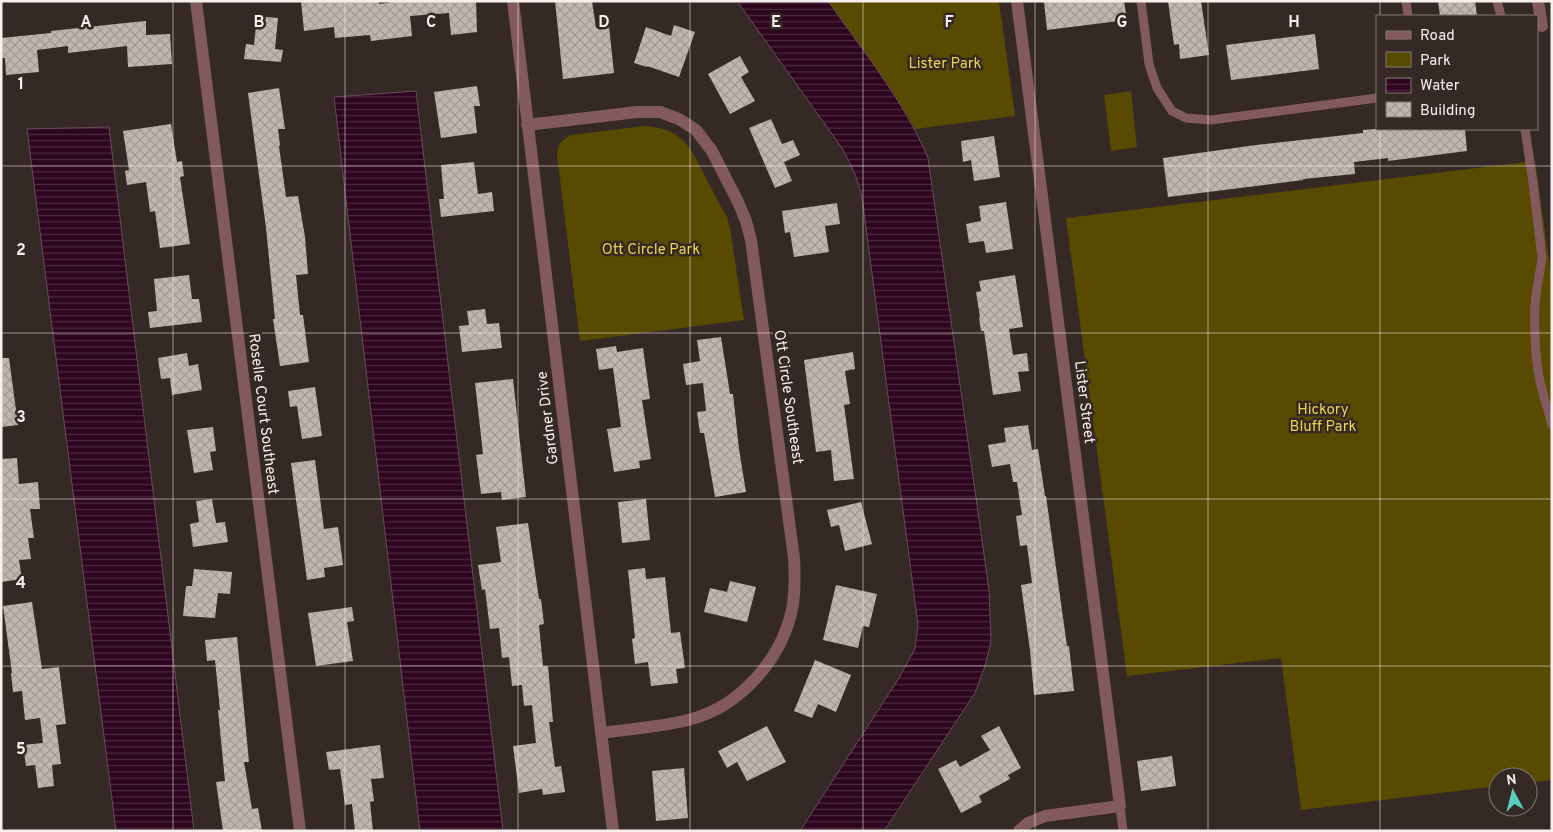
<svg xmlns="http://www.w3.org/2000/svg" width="1553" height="832" font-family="Overpass,sans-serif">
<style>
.park{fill:#584a00}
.water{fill:url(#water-rules);stroke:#6a4b5c}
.building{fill:url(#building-cross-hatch)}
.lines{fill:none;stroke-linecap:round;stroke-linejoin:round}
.service{stroke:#82595d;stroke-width:9}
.minor{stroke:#82595d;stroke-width:12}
.grid{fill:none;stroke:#f7efec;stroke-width:1;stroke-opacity:0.55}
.labels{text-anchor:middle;stroke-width:5;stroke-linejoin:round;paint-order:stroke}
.park-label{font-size:15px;fill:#edd24b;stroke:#352925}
.street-label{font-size:15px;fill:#f7efec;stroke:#352925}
.grid-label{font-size:16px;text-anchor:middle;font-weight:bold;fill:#f7efec;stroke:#352925;stroke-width:5;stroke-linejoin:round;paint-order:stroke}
</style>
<defs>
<pattern id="water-rules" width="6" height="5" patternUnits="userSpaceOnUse" patternTransform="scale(1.25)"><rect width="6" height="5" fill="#2d051f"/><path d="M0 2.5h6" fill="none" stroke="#4c2a40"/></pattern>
<pattern id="building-cross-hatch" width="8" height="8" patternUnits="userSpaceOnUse" patternTransform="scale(1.25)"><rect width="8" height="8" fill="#c0b6ac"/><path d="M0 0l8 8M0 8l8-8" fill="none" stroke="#a29a93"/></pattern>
</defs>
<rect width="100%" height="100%" fill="#352925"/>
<path class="park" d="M828,1h171l16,115 -100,13 -8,-14z
M1131,91l6,56 -26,4 -7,-56z
M644,126c37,2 46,19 61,50 7,13 14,27 22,41l3,11 14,92 -164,21 -23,-186c1,-11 5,-16 14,-20z
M1535,161l17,120v499l-24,3v-6h-30v9l-197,24 -20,-152 -154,18 -61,-458z"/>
<path class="water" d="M737,1h91c35,50 76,100 100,157l61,432 2,51 -6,25 -10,27 -91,138h-84l99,-153 16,-29 3,-24 -56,-428c-4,-18 -11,-33 -20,-49z
M416,91l87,740h-83l-86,-734z
M109,127l85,704h-78l-89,-702z"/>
<path class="building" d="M301,1h78v3l20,-3h77l1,31 -26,3 -2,-22 -39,3 2,20 -41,5 -1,-6 -35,3 -1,-11 -30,4z
M555,1h37l4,27 13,-2 5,47 -51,6z
M1050,1h74l3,19 -80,10 -3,-28z
M1168,1h33l8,54 -29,4 -1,-15 -5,1z
M1438,1h37l2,15h-37z
M257,16l21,2 -3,31 8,1 -2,12 -37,-3 2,-15 8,1z
M146,21v14l24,-1 2,30 -44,3 -1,-21 -59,7v-7l-31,4 2,22 -33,3 -1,-17h-4v-20l50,-5v-2l74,-8z
M674,25l21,7 -16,45 -32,-11v1l-13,-4 12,-36 25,9z
M1315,34l4,35 -88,11 -5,-35z
M740,56l9,16 -8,5 14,24 -25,13 -22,-40z
M477,86l3,20h-6l3,27 -36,5 -7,-46z
M279,88l6,41h-7l2,16 -1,1 7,51 12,-1 7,41 3,37 -12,1 4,40h3l6,47 -29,4 -7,-47h2l-9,-91 -18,-135z
M771,119l11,25 11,-4 7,15 -16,7 8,19 -17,7 -26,-60z
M171,124l6,38 5,-1 2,15 -4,1 10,67 -30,4 -5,-37 -5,1 -4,-30 -19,3 -2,-14 4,-1 -6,-39z
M1375,129h90l2,22 -79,10v-3l-34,4 1,12 -52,5v1l-135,17 -5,-39 93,-13 107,-12v-3z
M994,136l6,41 -26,4 -3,-21 -8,2 -2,-21z
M474,162l4,32 14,-2 2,19 -53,6 -2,-18h5l-3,-34z
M1006,202l7,47 -27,4 -2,-12 -15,2 -3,-19 15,-3 -2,-15z
M837,203l3,21 -15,2 4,26 -35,5 -4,-25 -5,1 -3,-22z
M189,275l3,24h7l3,23 -52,6 -2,-16 9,-1 -3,-32z
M1015,275l8,52 -14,2 4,26 14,-2 2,18 -11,1 3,19 -28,4 -9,-64h-3l-2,-13 1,-1 -4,-25 5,-1 -2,-10z
M485,309l2,15 12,-1 3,25 -40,4 -3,-26 10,-1 -2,-14z
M721,337l9,57h3l6,55 7,43 -31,5 -11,-64h-4l-3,-21 9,-1 -3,-28 -17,2 -3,-21 17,-3 -3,-21z
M616,346l1,6 26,-4 7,51 -8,1 9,59 -12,2 1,7 -26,4 -7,-43 14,-2 -8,-59 -14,2 -3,-21z
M853,352l2,17 -10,2 5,33 -6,1 10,74 -20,2 -3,-31 -15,2 -12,-92z
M187,353l2,13 9,-2 4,26 -30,5 -2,-17 -9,1 -3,-21z
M1,358h8l9,67 -17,2z
M513,379l13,118 -24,3 -1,-8 -20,2 -5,-39 7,-1 -8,-71z
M315,387l7,49 -20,3 -5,-33 -7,1 -2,-16z
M1028,425l4,25 6,-1 7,47h1l21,150h2l5,45 -40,4 -4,-45 -9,-65 11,-2 -5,-38 -7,1 -4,-30 6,-1 -5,-33h-4l-3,-18 -18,3 -4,-22 18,-3 -2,-14z
M213,427l3,24 -6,1 3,18 -19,3 -7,-43z
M17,458l2,26 19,-2 2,27h-10l4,29h-6l3,21 -12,1 3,19 -21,3v-123z
M315,460l9,69 14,-2 5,38 -19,3 1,9 -18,3 -16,-117z
M212,499l4,24 9,-1 3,20 -35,5 -3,-23 9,-2 -3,-21z
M646,499l4,41 -28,3 -4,-41z
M861,502l11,42 -27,7 -6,-26 -8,2 -4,-17z
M528,523l11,76h2l3,25 -5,1 4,41h5l5,56h-4l6,45 6,-1 4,26 -22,3 -1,-6 -23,4 -6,-47 23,-3 -4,-38 -8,1 -2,-21 -10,1 -3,-29 -7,1 -3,-30 -9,1 -5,-40 -3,1 -4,-25 23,-3 -5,-35z
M645,568l1,11 19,-2 6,56 9,-1 5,36 -9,1 2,14 -27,3 -3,-24 -13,2 -3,-25 3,-1 -7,-68z
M194,569l38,3 -2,22 -12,-1 -3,25 -32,-2 3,-30h6z
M730,581l26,6 -9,35 -43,-10 6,-24 17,4z
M836,585l41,9 -8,33 -6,-1 -5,22 -35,-8z
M32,602l10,67 17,-2 7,57 -10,1 5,39 -9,1 2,21 -16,2 -3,-23 -9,1 -3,-21 20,-2 -3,-25 -15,2 -3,-29 -9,1 -2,-19h1l-9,-67z
M352,607l2,14 -7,1 6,39 -37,5 -8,-53z
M237,637l12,125h-5l8,47 6,-1 4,23h-39l-7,-49 9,-1 -7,-71h2l-5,-50 -8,1 -2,-21z
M815,660l36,15 -15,37 -18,-8 -6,14 -18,-7z
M767,726l19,36 -39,19 -10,-19 -10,6 -9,-17z
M999,726l22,42 -13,7 2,4 -31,17 3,6 -21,11 -23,-44 18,-9 4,7 30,-17 -9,-14z
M380,745l4,33 -13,1 3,22 -4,1 3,29h-18l-3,-27 -7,1 -5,-36 -11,1 -3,-18z
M1172,756l4,30 -35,5 -4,-30z
M684,768l4,50 -32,3 -4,-50z"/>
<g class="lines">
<path class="service" d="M1141,1l8,63 8,24 15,23 14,7 25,2 166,-22
M1406,1l2,15
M1497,1l4,15
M1525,129l8,54 9,75c-2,16 -6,31 -7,46 -1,24 0,49 4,73 3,16 9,32 13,48
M1120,806l3,25"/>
<path class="minor" d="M196,1l104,830
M513,1l100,830
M1017,1l103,805 -75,10 -17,7 -9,8
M1538,1l4,25
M527,125l110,-13h23l19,7 17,11 16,21 26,51 8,19 5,19 43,318c1,16 1,31 -1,46 -9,53 -52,103 -105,116 -28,7 -58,9 -87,13"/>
</g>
<path class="grid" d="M173,1v830M345,1v830M518,1v830M690,1v830M863,1v830M1035,1v830M1208,1v830M1380,1v15M1380,129v702M1,166h1551M1,333h1551M1,499h1551M1,666h1551"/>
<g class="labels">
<g class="park-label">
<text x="945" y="68">Lister Park</text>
<text x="651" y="254">Ott Circle Park</text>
<text x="1323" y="414">Hickory<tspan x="1323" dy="17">Bluff Park</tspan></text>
</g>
<g class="street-label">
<text transform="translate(789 397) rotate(82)" y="5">Ott Circle Southeast</text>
<text transform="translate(1085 402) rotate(83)" y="5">Lister Street</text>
<text transform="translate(264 414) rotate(83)" y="5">Roselle Court Southeast</text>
<text transform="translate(547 418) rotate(-97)" y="5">Gardner Drive</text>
</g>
</g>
<g class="grid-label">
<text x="86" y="27">A</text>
<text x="259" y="27">B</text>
<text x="431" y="27">C</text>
<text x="604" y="27">D</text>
<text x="776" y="27">E</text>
<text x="949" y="27">F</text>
<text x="1122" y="27">G</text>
<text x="1294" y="27">H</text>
<text x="21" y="89">1</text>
<text x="21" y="255">2</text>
<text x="21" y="422">3</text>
<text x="21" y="588">4</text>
<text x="21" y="754">5</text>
</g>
<rect width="1553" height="832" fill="none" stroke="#f7efec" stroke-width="5"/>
<rect x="1376" y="15" width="162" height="115" fill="#352925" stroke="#837875"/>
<rect x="1386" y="31" width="25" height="8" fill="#82595d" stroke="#837875"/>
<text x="1420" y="40" font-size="15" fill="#f7efec">Road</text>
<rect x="1386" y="52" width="25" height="15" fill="#584a00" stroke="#837875"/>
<text x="1420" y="65" font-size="15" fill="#f7efec">Park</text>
<rect x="1386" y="78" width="25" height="15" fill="url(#water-rules)" stroke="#837875"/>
<text x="1420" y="90" font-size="15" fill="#f7efec">Water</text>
<rect x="1386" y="102" width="25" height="15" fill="url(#building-cross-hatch)" stroke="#837875"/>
<text x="1420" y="115" font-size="15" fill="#f7efec">Building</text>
<g transform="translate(1513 792) rotate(353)"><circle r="24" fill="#352925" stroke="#837875"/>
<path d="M0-4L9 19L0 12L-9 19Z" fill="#5acebc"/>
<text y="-8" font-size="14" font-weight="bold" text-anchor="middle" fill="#f7efec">N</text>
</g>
</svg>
